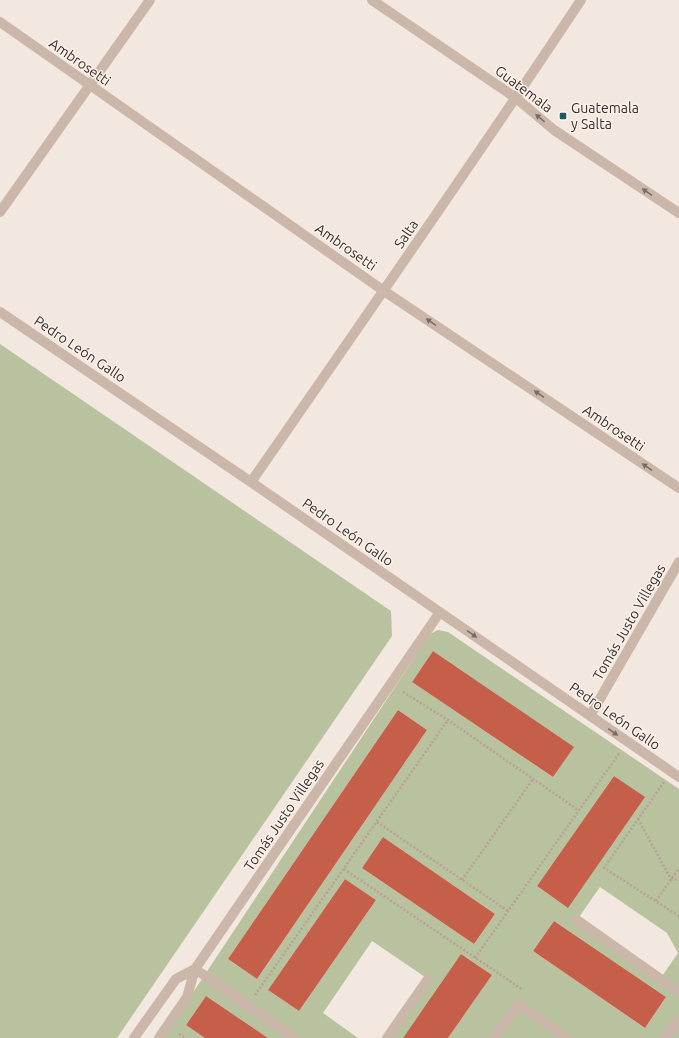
<svg xmlns="http://www.w3.org/2000/svg" width="679" height="1038" font-family="Ubuntu,sans-serif">
<style>
.green{fill:#b9c29e;fill-rule:evenodd}
.building{fill:#c55f4a}
.lines{fill:none;stroke-linecap:round;stroke-linejoin:round}
.path{stroke:#b7a194;stroke-width:2.5;stroke-dasharray:2 2;stroke-linecap:butt}
.lane{stroke:#cbb7aa;stroke-width:10}
.street{stroke:#cbb7aa;stroke-width:10}
.oneway{fill:#7b6b64}
.poi-dot{fill:#1f5a5a;stroke:#faf2eb;stroke-width:1.5}
.labels{text-anchor:middle;stroke-width:3;stroke-linejoin:round;paint-order:stroke}
.street-label{font-size:14px;fill:#392d2a;stroke:#faf2eb}
.poi-label{font-size:14px;fill:#392d2a;stroke:#faf2eb;text-anchor:start}
</style>
<rect width="100%" height="100%" fill="#f3e8df"/>
<path class="green" d="M0,344l391,267 1,25 -275,402h-117z
M438,630l10,2 231,157v249h-231l44,-63 -31,-21 -58,84h-16l41,-59 -56,-38 -49,72 35,25h-90l-62,-42 -20,29 19,13h-42l267,-404zM433,651l140,96 -20,30 -141,-95zM398,710l29,20 -170,249 -29,-20zM614,776l30,21 -77,110 -30,-21zM383,837l112,77 -21,30 -112,-76zM345,879l31,21 -77,111 -31,-21zM600,887l67,46 11,20 -18,26 -83,-59zM554,921l112,76 -21,31 -112,-77z"/>
<path class="building" d="M433,651l141,96 -21,30 -141,-95z
M398,710l29,20 -170,249 -29,-20z
M614,776l31,21 -77,111 -31,-22z
M383,837l112,77 -21,30 -112,-76z
M345,879l31,21 -77,111 -31,-21z
M554,921l112,76 -21,31 -112,-77z
M461,954l31,21 -44,63h-45z
M206,996l62,42h-63l-19,-13z"/>
<g class="lines">
<path class="path" d="M403,692l45,28 130,90
M664,782l-60,86 75,48
M638,819l33,60 8,1
M377,822l131,89
M344,869l179,121
M462,880l71,-101
M656,901l23,-33
M475,958l145,-206
M255,995l193,-275
M179,1034l6,4"/>
<path class="lane" d="M134,1038l42,-59 19,-10"/>
<path class="street" d="M372,0l144,98 38,32 125,83
M0,22l384,269 295,197
M0,212l150,-212
M0,312l251,170 428,295
M251,482c111,-160 222,-319 330,-482
M590,716l89,-154
M577,920l102,72
M195,969l100,69
M159,1038l28,-41 8,-28 245,-357
M387,1038l41,-59
M494,1038l24,-34 49,34
M665,1038l14,-20"/>
</g>
<defs><path id="oneway-solid" d="M-6-.8H1V-3.2L6.5 0L1 3.2V.8H-6Z"/></defs>
<g class="oneway">
<use href="#oneway-solid" transform="translate(540 118) rotate(-140)"/>
<use href="#oneway-solid" transform="translate(647 192) rotate(-146)"/>
<use href="#oneway-solid" transform="translate(431 322) rotate(-146)"/>
<use href="#oneway-solid" transform="translate(539 394) rotate(-146)"/>
<use href="#oneway-solid" transform="translate(647 467) rotate(-146)"/>
<use href="#oneway-solid" transform="translate(472 634) rotate(35)"/>
<use href="#oneway-solid" transform="translate(613 732) rotate(35)"/>
</g>
<rect class="poi-dot" x="559" y="112" width="8" height="8" rx="2"/>
<g class="labels">
<g class="street-label">
<text transform="translate(80 62) rotate(35)" y="5">Ambrosetti</text>
<text transform="translate(524 89) rotate(37)" y="5">Guatemala</text>
<text transform="translate(406 234) rotate(-56)" y="5">Salta</text>
<text transform="translate(346 247) rotate(35)" y="5">Ambrosetti</text>
<text transform="translate(80 349) rotate(34)" y="5">Pedro León Gallo</text>
<text transform="translate(614 428) rotate(34)" y="5">Ambrosetti</text>
<text transform="translate(348 532) rotate(35)" y="5">Pedro León Gallo</text>
<text transform="translate(629 622) rotate(-60)" y="5">Tomás Justo Villegas</text>
<text transform="translate(615 716) rotate(35)" y="5">Pedro León Gallo</text>
<text transform="translate(284 815) rotate(-56)" y="5">Tomás Justo Villegas</text>
</g>
<g class="poi-label">
<text x="571" y="113">Guatemala<tspan x="571" dy="16">y Salta</tspan></text>
</g>
</g>
</svg>
